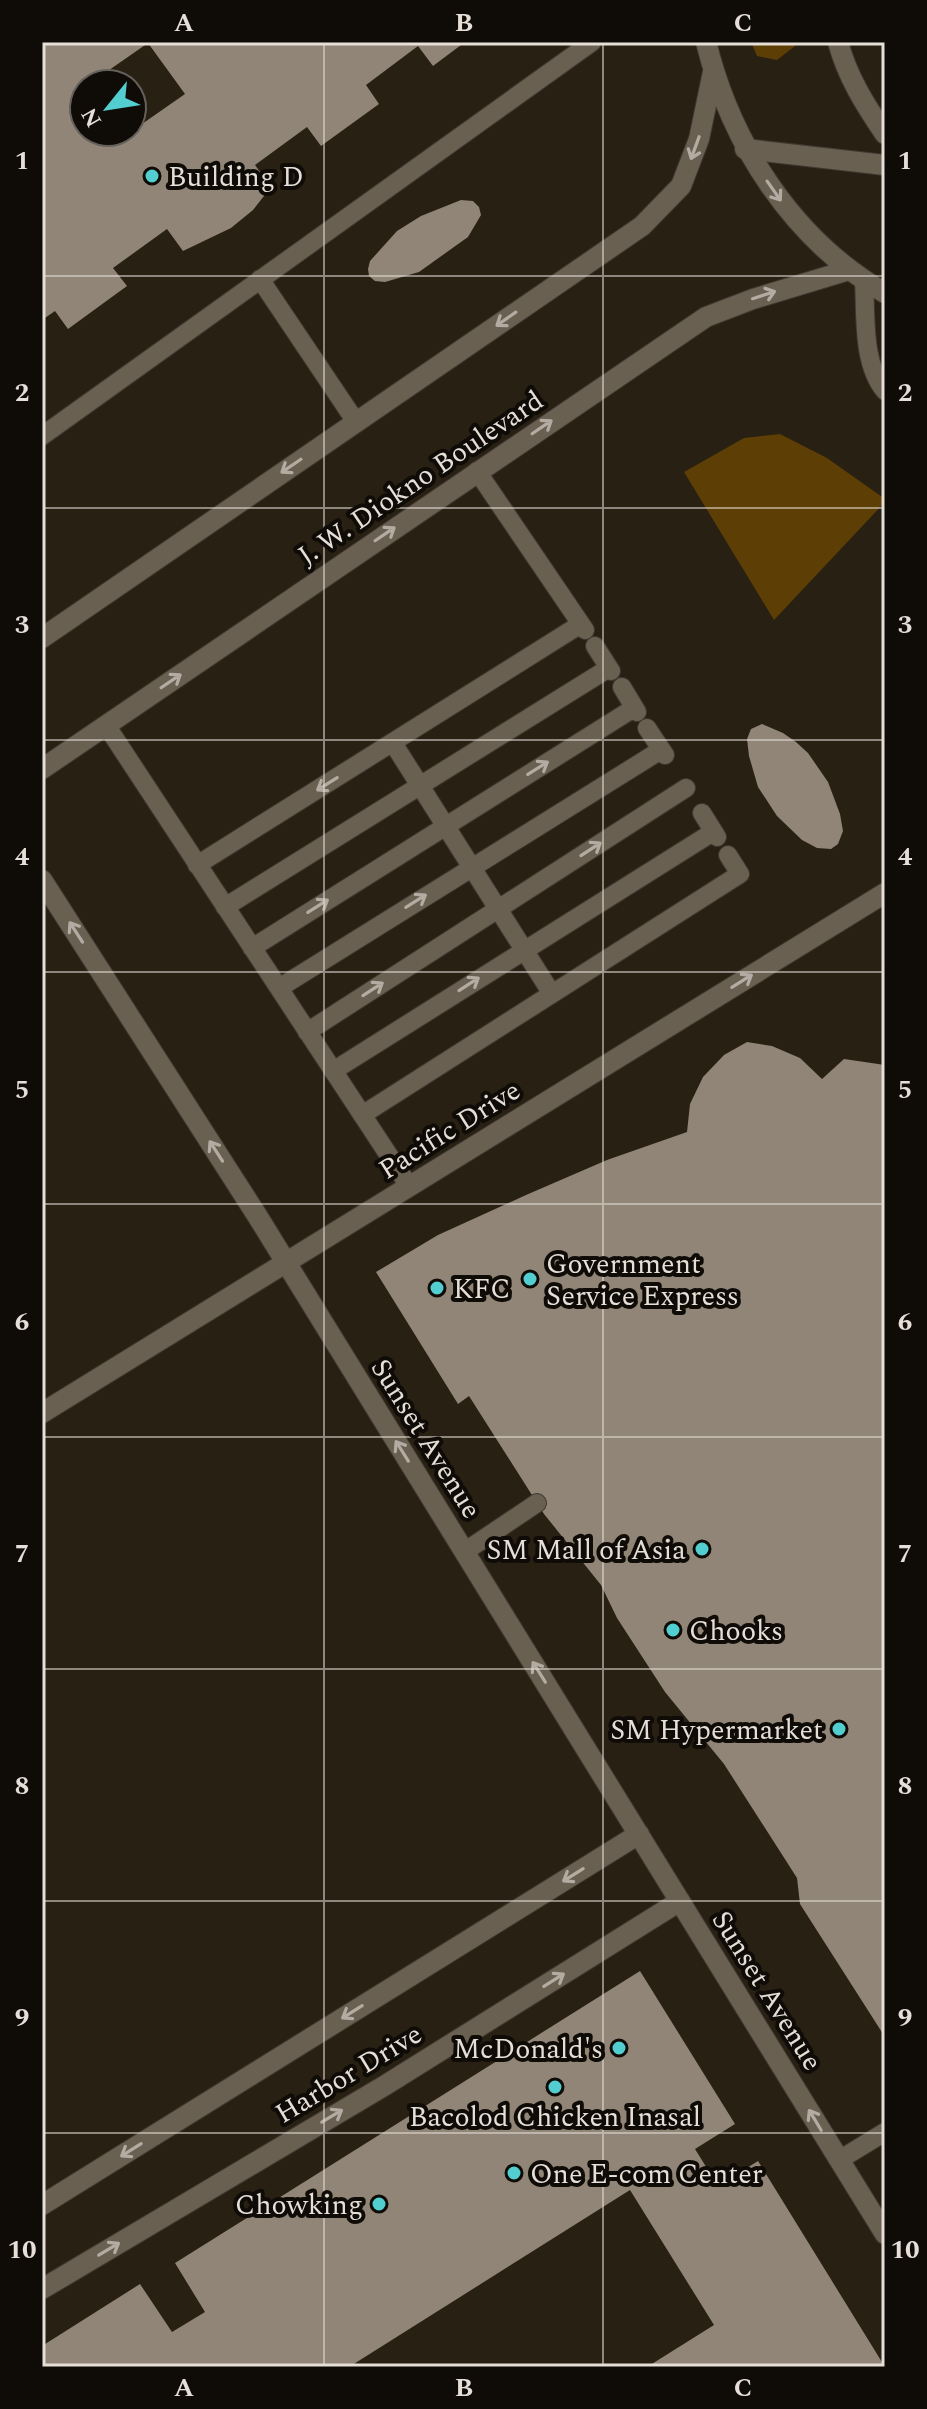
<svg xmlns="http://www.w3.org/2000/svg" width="927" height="2409" font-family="Spectral,serif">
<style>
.green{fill:#5d3e04}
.building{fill:#908576;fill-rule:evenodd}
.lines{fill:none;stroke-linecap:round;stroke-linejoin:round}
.lane-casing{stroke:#403931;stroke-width:20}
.street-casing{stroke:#403931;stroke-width:22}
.secondary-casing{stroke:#403931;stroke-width:22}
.lane{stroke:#6a6052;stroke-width:18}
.street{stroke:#6a6052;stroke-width:20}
.secondary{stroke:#6a6052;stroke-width:20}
.oneway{stroke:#b4aca2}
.grid{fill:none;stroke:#e5dfd7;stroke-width:2;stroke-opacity:0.55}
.poi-dot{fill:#52cdd0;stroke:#0f0b06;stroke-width:3}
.labels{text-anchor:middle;stroke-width:8;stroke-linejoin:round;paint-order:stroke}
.poi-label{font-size:28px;fill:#e5dfd7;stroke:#0f0b06;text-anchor:start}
.street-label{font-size:28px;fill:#e5dfd7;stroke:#0f0b06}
.neatline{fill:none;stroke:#e5dfd7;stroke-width:3}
.grid-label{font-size:26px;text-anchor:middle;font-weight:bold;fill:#e5dfd7}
</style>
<rect width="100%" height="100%" fill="#292014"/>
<path class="green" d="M751,42h44v4l-18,14 -20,-4z
M780,434l47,24 58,41v3l-111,118 -90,-148 60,-34z"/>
<path class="building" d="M42,42h423l-32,24 -15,-20 -52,39 13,19 -58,42 -14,-19 -52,38 16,22 -18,23 -22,18 -48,23 -16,-22 -54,39 14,18 -59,43 -13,-18 -13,9zM148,43l37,51 -66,46 -5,-8h-30v-48h5z
M461,200l12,1 6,6 2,8 -13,22 -49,35 -34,10 -10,-1 -6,-5 -1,-7 2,-8 27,-30 24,-15z
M762,724l21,9 13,9 12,11 20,29 12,32 3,17 -5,13 -7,5 -14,-1 -15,-8 -25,-24 -19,-29 -9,-31 -2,-17 4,-10z
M747,1042l25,4 28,12 22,21 22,-20 41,6v972l-85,-133 -3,-26 -73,-114 -59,-72 -48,-74 -16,-33 -57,-71 -75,-118 -11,8 -82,-132 62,-37 88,-40 81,-35 80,-28 3,-28 13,-27 21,-22z
M640,1971l95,153 -40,25 23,37 40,-25 127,206h-238l67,-42 -84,-135 -281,177h-307v-21l98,-62 32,48 33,-20 -30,-49z"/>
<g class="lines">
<g class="lane-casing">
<path id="lane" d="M260,279l96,143
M864,281c2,34 -2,83 21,110
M42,436l550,-394
M477,471l108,159
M595,646l16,25
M622,687l15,25
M106,725l303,461
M647,728l18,27
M393,743l159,251
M702,813l15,24
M197,865l384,-241
M225,907l384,-239
M252,948l382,-240
M279,988l382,-238
M307,1032l379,-244
M333,1071l380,-239
M362,1115l378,-241 -12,-19
M464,1552l73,-49
M839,2160l46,-28"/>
</g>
<g class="street-casing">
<path id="street" d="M838,42c9,34 27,63 47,92
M745,149l140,16
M42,880l216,337 627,1017
M42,1413l843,-520
M42,2205l597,-371
M42,2289l342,-203 296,-185"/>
</g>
<g class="secondary-casing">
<path id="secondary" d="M706,42c25,102 87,198 179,251
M42,638l600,-412 39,-40 18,-47 14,-67
M42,769l664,-452 47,-18 96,-29"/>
</g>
<use href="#lane" class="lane"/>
<use href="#street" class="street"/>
<use href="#secondary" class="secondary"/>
</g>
<defs><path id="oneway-shaft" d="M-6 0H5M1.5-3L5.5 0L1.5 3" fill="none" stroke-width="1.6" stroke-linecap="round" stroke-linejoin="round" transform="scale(2)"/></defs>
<g class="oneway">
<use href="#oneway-shaft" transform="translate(695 148) rotate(110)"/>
<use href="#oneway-shaft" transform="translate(774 191) rotate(55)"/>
<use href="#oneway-shaft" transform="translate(764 295) rotate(-18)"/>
<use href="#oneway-shaft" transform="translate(506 319) rotate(145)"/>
<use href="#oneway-shaft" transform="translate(542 427) rotate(-34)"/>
<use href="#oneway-shaft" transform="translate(291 466) rotate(146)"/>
<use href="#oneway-shaft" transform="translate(385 534) rotate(-34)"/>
<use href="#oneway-shaft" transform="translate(171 681) rotate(-34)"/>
<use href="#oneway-shaft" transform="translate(538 768) rotate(-32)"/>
<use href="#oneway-shaft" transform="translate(327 784) rotate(148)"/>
<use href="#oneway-shaft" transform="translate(591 849) rotate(-33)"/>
<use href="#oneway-shaft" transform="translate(416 901) rotate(-32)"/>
<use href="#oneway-shaft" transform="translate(318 906) rotate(-32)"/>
<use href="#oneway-shaft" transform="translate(76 932) rotate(-123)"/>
<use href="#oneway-shaft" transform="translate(742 981) rotate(-32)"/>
<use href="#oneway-shaft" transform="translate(469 984) rotate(-33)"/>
<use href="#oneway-shaft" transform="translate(373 989) rotate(-33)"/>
<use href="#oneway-shaft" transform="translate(216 1151) rotate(-123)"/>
<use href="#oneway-shaft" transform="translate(402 1451) rotate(-122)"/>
<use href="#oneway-shaft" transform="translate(539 1672) rotate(-122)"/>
<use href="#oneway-shaft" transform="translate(573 1875) rotate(148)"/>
<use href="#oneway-shaft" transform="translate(554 1980) rotate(-32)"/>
<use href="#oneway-shaft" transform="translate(352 2012) rotate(148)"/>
<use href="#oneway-shaft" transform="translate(332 2116) rotate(-31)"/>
<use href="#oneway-shaft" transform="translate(815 2120) rotate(-121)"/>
<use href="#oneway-shaft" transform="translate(131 2150) rotate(148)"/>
<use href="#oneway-shaft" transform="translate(109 2249) rotate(-31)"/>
</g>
<path class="grid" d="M324,42v2325M603,42v2325M42,276h843M42,508h843M42,740h843M42,972h843M42,1204h843M42,1437h843M42,1669h843M42,1901h843M42,2133h843"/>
<g class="poi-dot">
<circle cx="152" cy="176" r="8"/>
<circle cx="530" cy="1279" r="8"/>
<circle cx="437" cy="1288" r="8"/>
<circle cx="702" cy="1549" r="8"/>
<circle cx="673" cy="1630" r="8"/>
<circle cx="839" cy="1729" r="8"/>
<circle cx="619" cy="2048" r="8"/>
<circle cx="555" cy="2087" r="8"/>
<circle cx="514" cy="2173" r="8"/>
<circle cx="379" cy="2204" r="8"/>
</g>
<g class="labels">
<g class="poi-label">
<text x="168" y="186">Building D</text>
<text x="546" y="1273">Government<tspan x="546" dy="32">Service Express</tspan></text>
<text x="453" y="1298">KFC</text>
<text x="686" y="1559" text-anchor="end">SM Mall of Asia</text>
<text x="689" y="1640">Chooks</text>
<text x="823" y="1739" text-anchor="end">SM Hypermarket</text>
<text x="603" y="2058" text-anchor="end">McDonald's</text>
<text x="555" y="2126" text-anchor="middle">Bacolod Chicken Inasal</text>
<text x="530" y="2183">One E-com Center</text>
<text x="363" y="2214" text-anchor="end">Chowking</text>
</g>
<g class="street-label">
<text transform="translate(420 477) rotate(-34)" y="10">J. W. Diokno Boulevard</text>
<text transform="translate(449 1129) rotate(-32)" y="10">Pacific Drive</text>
<text transform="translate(427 1438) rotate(58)" y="10">Sunset Avenue</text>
<text transform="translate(768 1990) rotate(58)" y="10">Sunset Avenue</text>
<text transform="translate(348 2073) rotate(-31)" y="10">Harbor Drive</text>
</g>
</g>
<rect width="927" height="2409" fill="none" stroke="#0f0b06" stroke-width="88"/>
<g transform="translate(108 108) rotate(240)"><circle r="38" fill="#0f0b06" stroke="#65605a" stroke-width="2"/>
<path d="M0-6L14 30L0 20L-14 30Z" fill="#52cdd0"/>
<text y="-12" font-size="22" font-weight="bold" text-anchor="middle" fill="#e5dfd7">N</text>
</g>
<rect x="44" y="44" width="839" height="2321" class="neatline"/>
<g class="grid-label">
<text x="184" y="31">A</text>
<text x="464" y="31">B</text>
<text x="743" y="31">C</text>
<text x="22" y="169">1</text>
<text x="905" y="169">1</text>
<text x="22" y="401">2</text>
<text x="905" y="401">2</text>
<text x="22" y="633">3</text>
<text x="905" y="633">3</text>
<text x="22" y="865">4</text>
<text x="905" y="865">4</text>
<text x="22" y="1098">5</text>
<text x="905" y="1098">5</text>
<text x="22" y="1330">6</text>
<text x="905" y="1330">6</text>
<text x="22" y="1562">7</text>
<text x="905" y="1562">7</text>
<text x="22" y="1794">8</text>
<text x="905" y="1794">8</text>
<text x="22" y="2026">9</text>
<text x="905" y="2026">9</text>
<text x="22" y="2258">10</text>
<text x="905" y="2258">10</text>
<text x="184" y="2396">A</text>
<text x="464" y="2396">B</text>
<text x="743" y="2396">C</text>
</g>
</svg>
